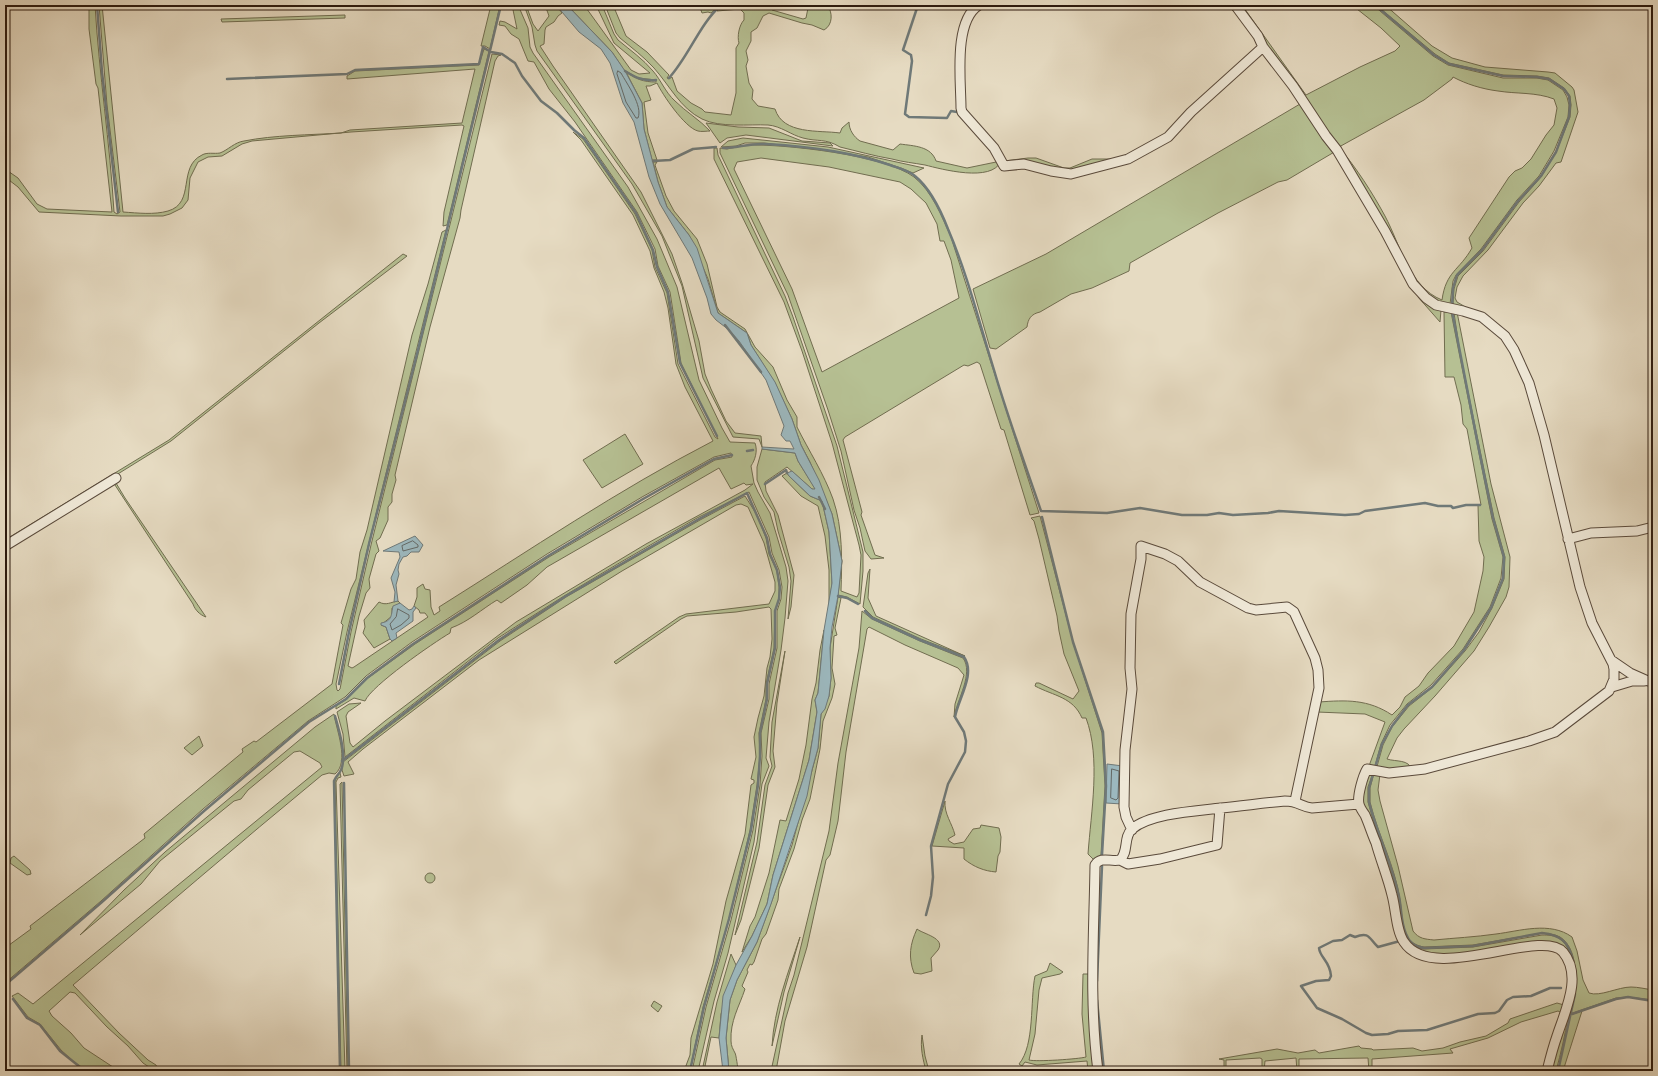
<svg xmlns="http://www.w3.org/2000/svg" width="1658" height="1076" font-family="'Libre Bodoni',serif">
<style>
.green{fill:#b6c093;stroke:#716d50;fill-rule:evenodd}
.water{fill:#9cb8be;stroke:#6f7978}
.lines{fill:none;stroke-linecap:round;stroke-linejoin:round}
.shore{stroke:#646966;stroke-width:1}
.stream{stroke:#6f7978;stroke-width:2.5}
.minor-casing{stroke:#5a4a3b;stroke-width:11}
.minor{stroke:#efe8d7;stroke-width:9}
</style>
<rect width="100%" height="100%" fill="#e6dbc2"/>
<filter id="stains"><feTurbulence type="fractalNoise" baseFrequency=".005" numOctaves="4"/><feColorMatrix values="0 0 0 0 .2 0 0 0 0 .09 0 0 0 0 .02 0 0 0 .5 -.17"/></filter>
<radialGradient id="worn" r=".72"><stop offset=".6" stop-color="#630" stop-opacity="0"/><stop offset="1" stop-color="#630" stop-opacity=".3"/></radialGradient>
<path class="green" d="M89,5h6c4,69 15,138 19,207l3,2 3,-2 -13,-107 -8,-100h3l21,207c15,1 31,3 45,-1 28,-8 9,-44 34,-56 5,-3 12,-1 18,-2 8,-3 15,-11 24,-12 30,-6 66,-6 97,-8l9,-3 112,-7 13,-54 -128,10v-3l8,-5 124,-6 5,-16 5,2 -42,174 -4,1 1,-14 20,-86 -2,-1 -111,7 -99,9 -10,3 -20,12 -14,1 -10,5 -8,16 -2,22 -6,8 -12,6 -7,2h-42l-82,-4 -21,-25 -13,-10v-8l13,9 19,26 10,5 65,3 -14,-124 -2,-4 -7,-55z
M491,5h9l-10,44 -5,-3h-4z
M512,5h6l10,23 2,19 3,6 95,134 29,52 20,48 22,93 23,48 8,14 25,1c3,8 0,17 -4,23l3,17 4,9 12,21 16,54 2,14 -3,37 -4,32 -12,72 -3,36 3,8 -7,18 -8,58 -26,111 -14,48 -16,70h-6l14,-64 25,-87 22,-90 7,-45 2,-29 -1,-23 8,-34v-15l8,-36v-37l4,-12 1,-12 -3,-17 -7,-17 -3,-16 -20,-45 -52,26 -76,44 -57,34 -66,42 -153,119 -2,-23 -6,-22 12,-8 12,-1 -13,9 -2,4 4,27 3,4 32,-26 131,-99 130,-78 99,-54 8,-6 -7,1 -2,-2 -13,6 -12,-21 -172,99 -20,18 -26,18 -4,-3c-15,9 -29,22 -46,28l-1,5c-17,10 -79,53 -85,68l-11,-3 -18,11v-3l11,-7 21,-21 47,-34 86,-56 48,-31 166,-97 17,-3 -1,-4 -17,4 -72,40 -95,57 -135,88 -46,34 -21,21 -37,24 -105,88 -102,92 -96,82v-35l26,-19 -1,-3 115,-88 -1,-4 99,-82 -1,-3 12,-8 2,1 76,-58 11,-59 -2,-2 10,-34 5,-10 4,-27 7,-22 45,-195 16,-51 14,-52 4,-2 -99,402 -11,52 1,6 1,1 2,-2 11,-57 20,-87 121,-491 9,1 -3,1 -3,5 -34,149 -1,8 -30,109 -35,148 1,5 -4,14v8l-4,5v13l-8,18 -4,3 3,10 -3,3 -7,25 1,9 -4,5 -7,23 -11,50 4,2 2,-1 74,-50 -3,-4h-5l-1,-3 -5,-4 3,-9v-9l6,-4 2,5 5,1 1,17 3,8 6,-4 -1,-4c91,-57 179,-117 274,-166l-28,-54 -9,-23 -8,-56 -4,-16 -10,-24 -4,-17 -17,-36 -52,-75 -8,-8 10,7 30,43 22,32 17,36 3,17 12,26 11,71 37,73 3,2 -37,-76 -11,-71 -12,-26 -3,-17 -18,-37 -62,-90 -26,-33 -15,-27 -6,-1 -9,-22 -8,-5 -6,-8 -6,-1 1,-4 5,1 12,7z
M524,5h2l7,19 5,7 11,-15 -4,-11h11l6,8 -4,3 -4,6 -8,5 -1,3 -1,14 -4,2 13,20 88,126 31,62 10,29 17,58 6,33 6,15 15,32 9,12 26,3 1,11 -3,-8 -26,-2 -30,-59 -21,-92 -20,-50 -30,-52 -95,-133 -2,-6 -3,-18z
M567,5h17l47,65 8,4 11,-1 -36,-30 -18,-38h6l12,29 4,6c12,10 25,19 35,31 8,9 12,21 22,30 11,11 25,19 35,30 -3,0 -9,1 -12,0 -13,-3 -36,-37 -41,-48l-7,3h-4l5,14 -7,2 4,31 9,27h-5l-8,-31 -2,-26 -16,-31c10,7 17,10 30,10v-2l-18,-2 -14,-8 -12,-18z
M605,5h8l13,31 21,16 22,23 -2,3 2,1 3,-2 5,14 14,12 11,6 3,3 26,3 5,-22v-45l3,-5c-2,-6 0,-18 5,-23v-7l-4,-4 -23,2 6,-6h44l5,5 31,9 3,-1 2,-10 2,-3h17c6,7 6,20 -3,25l-12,-5 -10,-2 -33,-10 -6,3 -6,12 -6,4v9l-5,10 2,9 -2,6 3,17 4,7 -1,9 6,7 17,3c8,26 44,21 65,24l2,-5 7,-6c0,8 5,15 11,19l33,9 7,-6c14,2 31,2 36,17l31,7 34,-7c-9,22 -60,8 -76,4 -11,-2 -22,-3 -33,-6 -18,-3 -35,-8 -52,-12 -15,-9 -22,-5 -37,-9 -12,-3 -22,-12 -35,-13 -19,-1 -48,3 -66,-6 -22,-11 -32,-33 -48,-51 -10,-11 -22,-20 -34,-30l-4,-5z
M699,5h21l-9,8 -3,-1 -6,1z
M1239,5h3l64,90 54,-28 35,-16 5,-5 -19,-18 -24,-19h-2l-3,-4h21l60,51 15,9 55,13h34l11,2 15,10 4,7 2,8 -1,12 -14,34 -15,25 -22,24 -36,49 -25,26 -3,6 -3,23h-8l-21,-13 -118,-194zM1453,77c13,7 29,12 45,14 18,3 38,1 56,8l3,9 -3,17 -8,10 -15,24 -9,9 -7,3 -6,6 -40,61 3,10c-13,23 -26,23 -30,52 -33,-13 -42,-56 -57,-84 -13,-24 -28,-47 -46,-69l85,-47 28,-21z
M1376,5h9l47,41 20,12 33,9 63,5 7,1 17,14 2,3 4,22 -17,50 -5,1 -17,23 -16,17 -35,47 -25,26 -6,11 -2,11 2,4 12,7 -16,-5 1,-15 4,-13 25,-25 36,-49 22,-25 15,-25 14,-35 1,-12 -1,-9 -6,-8 -15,-10 -12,-2 -34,-1 -54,-12 -14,-9z
M345,15v3l-123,4 -1,-3z
M1300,104l36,47 -49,29 -9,2 -60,31 -88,50 -1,8 -37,17 -21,6 -31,18c-9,2 -12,7 -13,15l-31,22 -6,-1 -17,-59 73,-35z
M706,123l32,4 31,1 33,13 28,2 3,3 -87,-11 -19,3 -7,5z
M743,138l85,9 96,21 -11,5 -12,-5 -33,-11 -38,-6 -66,-8h-19l-9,3 -15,1 7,-6z
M747,145c38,-1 138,10 167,32 18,14 28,40 37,60l88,276 -9,2 -26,-85 -3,-1 -21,-65 -3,-2 -9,4 -4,-1 -119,72 -2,3 19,72 -1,3 14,40 9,3 -13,1 -6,-8 -5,-23 -6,-18 -13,-59 -13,-41 -40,-115 -68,-142v-5l7,1zM761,158l68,9 71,15 11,7 15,14 11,21 3,17h4l7,19 8,38 -137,74 -30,-83 -58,-120 3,-7z
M714,148h3l1,7 67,141 8,21 44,129 26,106v19l-3,33 -13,-7 -9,-2 4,-34 -10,-47 -22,-52 -9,-17 -9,-26 -17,-36 -24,-38 -4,-12 -29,-20 -10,-34 -19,-44 -22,-28 -9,-25 -5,-20h4l-2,3 1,3 10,28 8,15 23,28 10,25 10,43 3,5 25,17 10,18 18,20 14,33 10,17v10c12,24 27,47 36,72 10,29 9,62 8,92l16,6 2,-4 2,-38 -2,-10 -27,-102 -30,-92 -18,-49 -70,-143z
M1028,158h8l28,10h6l22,-9h28l-50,13 -66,-11z
M403,254l4,2 -88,67 -148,118 -166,103v-4l164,-100z
M1418,297l14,10 9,3 -1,12z
M1444,312h7l41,207 11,38 -2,21 -11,29 -27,42 -32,36 -24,19 -17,21 -9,19 -6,22h-6l16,-44 -20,-8 -48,-2 2,-10c27,-2 49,-3 73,13l8,-8 5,-10 14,-11 9,-13 26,-27 20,-34 9,-41 1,-14 -5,-16 -1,-36h3l-14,-76 -4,-5 -2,-19 -7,-28h-9z
M1457,312l34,172 19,73 -1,30 -3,10 -17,30 -15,24 -39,45 -31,33 -7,9 -10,21c9,3 22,0 25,11h-36l7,-25 9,-18 17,-21 24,-19 32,-36 14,-19 13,-24 12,-29 1,-22 -11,-39 -34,-165 -6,-40z
M625,434l18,30 -41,24 -19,-28z
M762,449l33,4 3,8 18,29 -4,-1 -25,-22 -22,15 1,9 12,24 16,60 -3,32 -3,12 3,-38 -2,-14 -11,-36 -4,-19 -10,-15 -7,-17v-13z
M787,473l2,3 21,20 12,5 7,31 3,51 -3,25v-38l-4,-34 -7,-30 -17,-10 -19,-20z
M113,482l3,1 9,15 81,119c-6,-2 -11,-7 -13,-13z
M745,496l12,19 9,23 3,16 8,17 2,16v12l-4,12 -1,37 -8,36v15l-7,34 1,23 -3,29 -7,45 -21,89 -26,88 -13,63 -6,1 6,-16 1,-17 22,-74 13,-63 19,-67 6,-49 3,-2v-3l-3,-1 5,-22 -2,-20 4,-19 6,-22 3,-28 3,-11 2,-18 -1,-30 -2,-2 -33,5 -49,4 -6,3 -65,45 -2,-2 65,-45 7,-3 83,-10 6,-13v-9l-11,-39 -16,-36 -7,-3 -5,1 -114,66 -143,89 -116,89 -15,13 6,12 -10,2 -2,-6 1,-8 157,-121 66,-44 134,-77z
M1040,516l33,126 29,91 3,53 -4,69 -7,5 -6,-6c3,-42 13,-96 -2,-136h-4c-9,-21 -28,-22 -47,-32l1,-3h3l34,16 6,-8 -15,-37 -5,-23 -2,-15 -18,-77 -5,-18 -3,-3z
M870,569l-2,29 8,18 89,40 -44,-17 -48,-22 -10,-10 5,-34z
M838,597l3,1 -6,30 2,7 -3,1 -2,32 3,16 -3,14 -9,23 -3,28 -10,50 -8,21 -8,29 -15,40 -1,11 -12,34 -4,5 -8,23 -2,3 -2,-1 -3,6 1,2 -6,14 3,3c-6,18 -15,32 -14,52 0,5 2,8 4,12 1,1 3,16 3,18h-9l-3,-33 4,-38 7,-20 20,-38 35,-97 26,-97 3,-34 8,-18 2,-18 -1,-30z
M398,601l2,2 -8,5v8l-11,9 5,2 4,12 -16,9 -11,-15 2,-6 -1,-7 15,-18c7,4 12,0 19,-1z
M862,611l10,8 48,22 43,17c11,15 -6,42 -9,59l1,-13 9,-29 -6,-7 -53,-23 -36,-18 -2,2 -21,123 -8,69 -8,34 -4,5 -19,87 -22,74 -9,50h-5l17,-78 6,-18 35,-144 9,-68 21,-115z
M824,630l-6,63 -3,7 2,12 -8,48 -36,115 -6,29 -15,32 -10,16 8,-26 5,-9 14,-44 11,-53 6,1 13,-42 7,-34 6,-46 4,-16 4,-33z
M785,651l-8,52 -4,48 2,16 -7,18 -9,63 -18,72 -6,15 22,-93 8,-57 7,-19 -2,-9 2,-35z
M334,714c2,15 16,48 1,60l-6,-1 -7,2c-84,69 -166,140 -249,210l46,48 29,27 8,5 3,6h-4l-12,-8 -15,-17 -21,-19 -32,-34 -5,-1 -21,19 3,5 19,17 13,15 35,23h-32l-13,-9 -13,-12 -21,-26 -12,-7 -16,-21 6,-3 15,11 289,-237 -2,-4 -20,-12 -6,1 -46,38 -7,9 -7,2 -74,60 -19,23 -61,51 44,-45 41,-38 150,-125z
M199,736l4,10 -11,9 -8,-7z
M1368,771l5,2 -5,14v15c8,31 22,60 29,91 4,14 2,30 8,43 4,8 10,12 19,13l49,-2 69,-12c6,0 13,0 18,4 16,11 16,46 12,63 -1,5 -3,10 -4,15 -3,18 -7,36 -12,54h-7c6,-32 38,-90 16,-118 -22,-29 -138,31 -161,-12 -6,-13 -7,-30 -10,-44 -4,-18 -11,-35 -16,-52 -4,-11 -7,-21 -12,-31 -2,-3 -5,-7 -6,-11 -1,-7 4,-25 8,-32z
M340,773l1,4 -3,1 -2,4 9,289h-4l-6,-290 2,-6z
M1374,773l6,1 -2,16 2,11 18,65 15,65c6,8 12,8 21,9 20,-2 41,-3 62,-6 24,-3 54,-13 76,3l5,14 6,29 6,13c11,4 29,-6 42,-6 7,0 15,2 22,3v10l-25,-3 -12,1 -46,16c7,-20 11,-64 -10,-77 -5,-3 -12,-3 -18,-4l-69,12 -49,2c-6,-1 -11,-3 -15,-8 -8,-11 -7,-27 -9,-39 -5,-34 -22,-65 -30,-98v-14z
M342,782l6,289h-1l-7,-287z
M945,801c-1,13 7,22 10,34l-7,4 1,2 5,3 10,-2 9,-13 7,-1 1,-3 18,3 2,9 -1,15 -2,4 -2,16c-12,-1 -22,-5 -32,-13v-11l-32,-2z
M14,856l16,14 1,4 -4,1 -17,-12 1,-5z
M425 878a5 5 0 1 1 10 0a5 5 0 1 1-10 0Z
M917,929c6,5 29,9 21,21 -2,3 -5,5 -7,8l1,13 -11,3 -7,-1c-6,-16 -4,-29 3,-44z
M800,937l-16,55 -12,54c2,-37 16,-73 28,-109z
M731,954l5,11 -15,49 -2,24 -8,-1 -7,34h-2l15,-69z
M1050,963l13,9 -3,2 -18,4 -3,12 -4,44 -6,26c7,2 50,-1 57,-3l-4,-43 1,-40h7l6,97h-8l-1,-10 -50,4 -12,-3 -3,4 -3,-2c16,-19 11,-64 16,-88l12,-5z
M654,1001l8,5 -4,6 -7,-6z
M1557,1003l7,2 -2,8 -4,-2 -37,11 -33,16 -38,11 3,4 -81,6v12h-3l-1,-13 -69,1v12h-2l-1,-13 -31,3 -1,10h-2v-12l-2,-1 -34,2v11h-2v-11l-5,-1 58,-10 21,4 17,-3 4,3 40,-7 2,2 11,1 1,1 40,-2 9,3 21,-3 17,-6 26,-6 22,-13 2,-4z
M1582,1011l-19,60h-5l12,-56z
M922,1035l3,21 4,15h-3c-3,-12 -6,-23 -4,-36z"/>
<path class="water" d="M556,5h11l45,47 13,19 17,32 2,26 14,53 9,25 22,28 8,13 21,65 29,20 4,12 24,37 17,37 9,26 18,35 13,34 10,47 -4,35 -6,31 -2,21 1,30 -2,18 -4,13 -4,5 -3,34 -6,22 -5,26 -36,108 -14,38 -20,38 -7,20 -4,38 3,33h-6l-4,-33 4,-42 13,-31 16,-29 15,-32 6,-29 36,-115 8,-48 -2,-12 3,-7 6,-63 8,-47 -3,-51 -7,-31 -12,-5 -21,-20 -2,-3 5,-2 20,18h3l-17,-28 -3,-8 -33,-4v-2l32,2 -4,-8h-4l-5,-6 3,-9 -18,-46 -27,-39 -10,-11 -13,-10 -5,-6 -4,-16 -15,-40 -32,-54 -11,-27 -15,-55 -11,-19 -13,-40 -9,-14 -22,-17z
M415,536l8,9 -4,7h-8l-4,4 -4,1 -4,7 -1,6 1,4 -3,11 2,16 -4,1 1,-10 -4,-14 9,-21 -1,-5 -16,-1z
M400,603l9,7 3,-1 2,-3 2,2 -3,4v9l-17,12 1,5 -5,3 -2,-2 -4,-12 -5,-2v-2c12,-2 10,-9 12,-17z
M1107,764l16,2 -1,38 -16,-1z"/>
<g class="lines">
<path class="shore" d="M618,71l3,2c6,11 22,33 17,45h-2l-10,-16 -9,-28z
M413,541l5,4v2l-15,4 -1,-5z
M398,609l11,6v3l-8,7 -9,5 -2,-6 6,-7z
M1112,769l7,2 -1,27 -2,2 -5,-2z"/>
<path class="stream" d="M97,5l5,67 16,140
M918,5l-15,45 8,5 1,6 -7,53 4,3 38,1 4,-7 6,1
M1375,5l59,50 15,9 54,12 34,1 12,2 15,10 5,7 1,9 -1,12 -13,35 -15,24 -23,25 -36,49 -25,25 -4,13 -1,18
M625,71c11,7 18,10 31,9
M669,78c20,-22 30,-53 52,-73
M227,79l120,-5 8,-4 124,-6 4,-17 8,5 11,2 13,9 7,13 19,25 16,12 17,17 10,8 52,75 17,37 4,17 11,25 12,71 37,73
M723,148c14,0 27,-5 42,-4 41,2 86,8 125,21 8,3 18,5 25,11 16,13 26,35 33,53 20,47 31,93 46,141 14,48 31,94 47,141l66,2 33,-5 42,7h25l12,-2 14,2 35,-2 11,-2 66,4 14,-1 6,-3 60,-8 13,3h13l2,2 13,-3h14
M653,161l17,-1 23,-11 23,-2
M1452,311l26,134 15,73 11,39 -1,21 -12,30 -27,42 -32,37 -24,18 -16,21 -10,18 -13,44v14c8,31 22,60 29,90 4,14 2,29 8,42 3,9 10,13 18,14l49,-2 69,-13c19,2 27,9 31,28
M725,325l36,47
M747,451l6,-1
M765,484l21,-14 1,3
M819,497l6,12
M1042,517l31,125 30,90 3,54 -4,69
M838,596l9,2 11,6
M865,611l7,7 48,22 44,17c12,17 -6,42 -9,60l9,15 2,9 -1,11 -17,32 -17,62 2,31 -2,19 -5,19
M339,684l10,-52 20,-88 48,-190 84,-349
M335,716c4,14 12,40 6,54 -2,4 -5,6 -7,11l6,290
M342,761l157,-121 67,-44 133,-77 48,-26 20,45 3,16 7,16 3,17 -1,12 -4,12v37l-8,36v15l-7,34v23l-2,29 -7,45 -22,89 -25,88 -14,64
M344,783l5,288
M1400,941l-22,6c-9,-8 -8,-16 -23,-10l-5,-2 -8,5 -9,1 -14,7c1,10 11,13 12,28l-2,4 -13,1 -15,5 16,22 25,11 24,14 6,2 16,-1 10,-3 29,-1 51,-16 17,-1 4,-2 8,-11 6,-3 18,-1 19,-8h11
M1097,981l5,-115
M5,985l97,-83 102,-91 105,-89 37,-23 21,-21 46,-34 135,-88 95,-57 71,-40 18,-4
M5,990l1,2
M13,999l14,19 13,7 20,26 25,20
M1097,1000l7,71
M1569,1015l47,-16 12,-2 25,4
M1558,1071l17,-77"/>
<g class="minor-casing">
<path id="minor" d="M979,5c-26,16 -18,76 -18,103l1,4 32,36 10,18 20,-2 27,7 20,3 57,-15 40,-22 23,-25 72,-65
M1235,5l23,31 5,11 30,39 33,50 11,14 48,81 28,53 13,14 10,7 27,6 19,6 23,19 9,14 15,33 15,52 36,152 12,36 21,41 1,5v10l-5,12 -54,41 -26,9 -104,28 -36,4 -22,-4c-4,7 -10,27 -8,35 1,4 4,8 6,11 4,9 7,19 11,28 5,18 12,35 16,52 4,14 4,36 12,47 28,43 137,-15 159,10 20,24 2,59 -6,84 -4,11 -7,23 -10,35
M1568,539l23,-6 46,-2 16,-4
M5,546l111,-68
M1611,660l19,13 18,8
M1612,687l20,-6h12
M1132,830l-6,-13 -2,-10 1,-57 7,-61 -2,-21 1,-54 10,-55v-13l24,8 13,7 22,21 48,26 8,2 31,-3 7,5 21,46 3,12 1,18 -24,113
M1120,860l8,4 32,-5 57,-14 3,-37
M1098,1071c-9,-69 -4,-137 -3,-206 6,-9 15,-3 25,-5 9,-8 3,-23 12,-31 19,-16 65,-18 89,-21 21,-2 42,-5 64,-7 13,0 17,6 27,7l47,-4"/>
</g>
<use href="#minor" class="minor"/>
</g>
<rect width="1658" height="1076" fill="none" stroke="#e6dbc2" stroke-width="20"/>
<rect x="6" y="6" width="1646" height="1064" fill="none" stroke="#2c1a0e" stroke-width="2"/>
<rect x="10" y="10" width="1638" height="1056" fill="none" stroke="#2c1a0e"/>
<rect width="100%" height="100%" filter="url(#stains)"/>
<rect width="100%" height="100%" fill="url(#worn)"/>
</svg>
